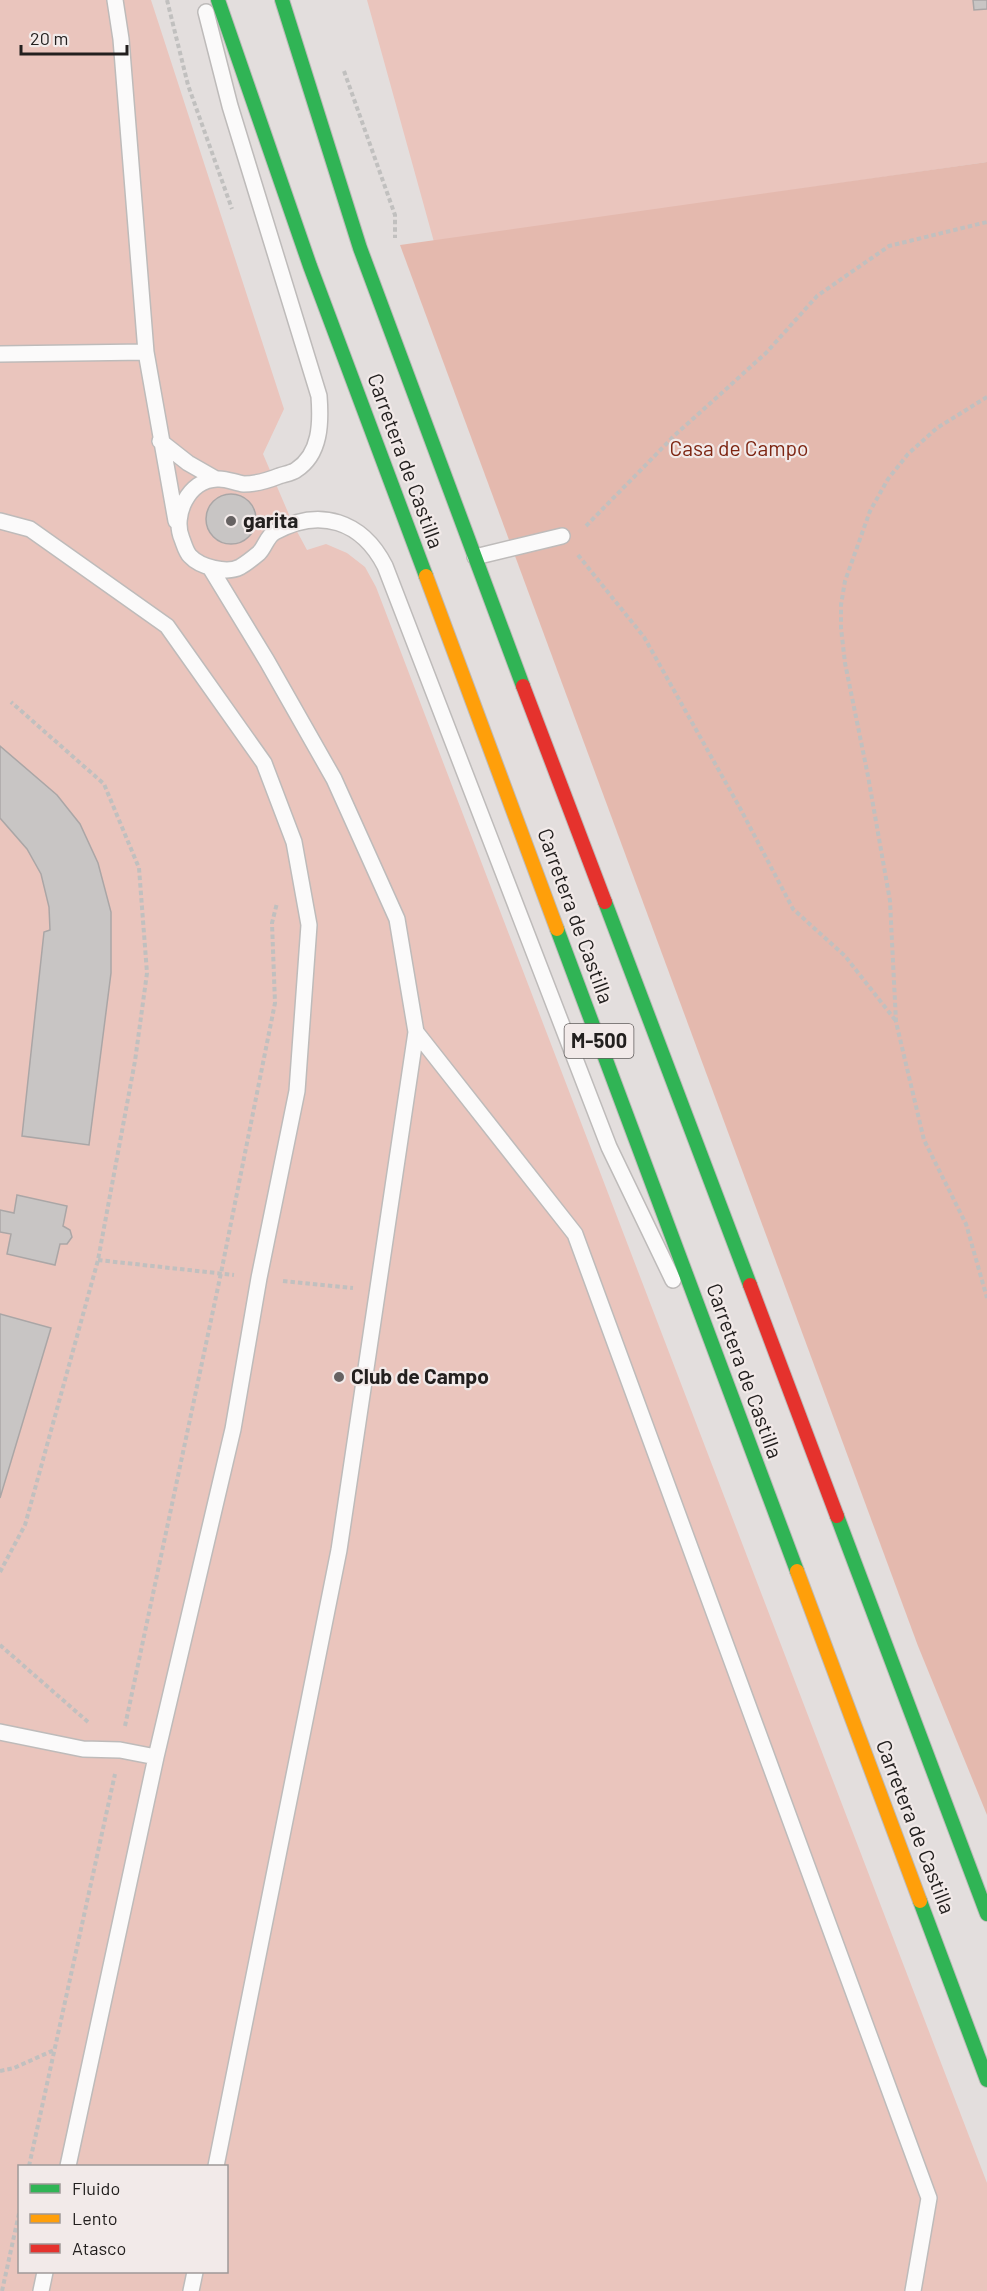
<svg xmlns="http://www.w3.org/2000/svg" width="987" height="2291" font-family="Barlow,sans-serif">
<style>
.green{fill:#eac5bd;fill-rule:evenodd}
.forest{fill:#e4b9ae}
.building{fill:#c8c5c4;stroke:#aaa6a6;stroke-width:1.5}
.lines{fill:none;stroke-linecap:round;stroke-linejoin:round}
.lane-casing{stroke:#bebbba;stroke-width:18}
.fast-casing{stroke:#bebbba;stroke-width:16}
.slow-casing{stroke:#bebbba;stroke-width:16}
.jam-casing{stroke:#bebbba;stroke-width:16}
.path{stroke:#c1c0bf;stroke-width:4;stroke-dasharray:4.5 3;stroke-linecap:butt}
.lane{stroke:#fbfafa;stroke-width:15}
.fast{stroke:#30b455;stroke-width:14}
.slow{stroke:#ff9f0a;stroke-width:14}
.jam{stroke:#e5322d;stroke-width:14}
.poi-dot{fill:#666262;stroke:#f2eae9;stroke-width:2}
.labels{text-anchor:middle;stroke-width:4.5;stroke-linejoin:round;paint-order:stroke}
.shield{fill:#f2eae9;stroke:#615d5c;stroke-width:1.5}
.shield-label{font-size:20px;font-weight:bold;fill:#23201f}
.park-label{font-size:21px;fill:#7d2512;stroke:#f2eae9}
.street-label{font-size:21px;fill:#23201f;stroke:#f2eae9}
.poi-label{font-size:21px;font-weight:bold;fill:#23201f;stroke:#f2eae9;text-anchor:start}
</style>
<rect width="100%" height="100%" fill="#e3dedd"/>
<path class="green" d="M0,0h151l133,409 -21,45 30,70 14,26 19,-6 21,9 18,14 11,20 611,1596v108h-987zM20,2166h206v106h-206z
M367,0h620v162l-553,80z"/>
<path class="forest" d="M987,162v1653l-69,-169 -518,-1401z"/>
<path class="building" d="M973,0h14v9l-13,1z
M206 519a25 25 0 1 1 50 0a25 25 0 1 1-50 0Z
M0,746l57,49 23,29 18,39 13,49v61l-22,172 -67,-9 22,-204 6,-2 -1,-23 -8,-33 -14,-25 -27,-31z
M17,1195l50,11 -4,20 7,4 2,7 -5,7h-7l-5,21 -48,-11 4,-20 -11,-2v-22l14,3z
M0,1314l51,14 -51,170z"/>
<g class="lines">
<g class="lane-casing">
<path id="lane" d="M115,0l6,39 25,313 30,169
M206,12l24,94 89,290c2,26 2,58 -23,74 -4,3 -11,4 -17,6 -10,4 -24,8 -35,8 -9,-1 -18,-6 -27,-5 -29,1 -45,37 -35,60 2,5 4,13 8,17 10,11 37,18 50,11 7,-4 13,-9 19,-14 6,-6 8,-17 16,-21 45,-25 87,-11 110,34l224,581 64,133
M0,354l146,-2
M160,441l28,22 28,16
M0,521l30,8 137,97 97,137 30,79 15,83 -12,166 -38,187 -26,151 -77,328 -88,409
M475,557l87,-21
M211,569l56,92 67,118 63,140 19,113 -77,518 -123,616
M416,1032l159,202 354,964 -16,93
M0,1732l83,17 37,1 36,7
M41,2291l4,-19
M191,2291l4,-19"/>
</g>
<g class="fast-casing">
<path id="fast" d="M218,0l92,266 116,310
M282,0l78,248 163,438
M605,902l145,383
M557,929l240,642
M837,1516l150,398
M920,1901l67,179"/>
</g>
<g class="slow-casing">
<path id="slow" d="M426,576l131,353
M797,1571l123,330"/>
</g>
<g class="jam-casing">
<path id="jam" d="M523,686l82,216
M750,1285l87,231"/>
</g>
<path class="path" d="M167,0l21,85 44,124
M344,71l51,144v23
M987,397l-50,31 -29,26 -20,25 -18,32 -25,70 -4,24v23l4,35 23,113 22,125 6,121 28,118 42,84 21,74
M586,526l89,-91 91,-82 51,-57 72,-50 98,-24
M578,555l66,82 96,171 53,101 52,47 51,65
M98,1260l136,15
M283,1281l70,7
M0,1572l25,-47 73,-265 37,-199 12,-88 -8,-105 -35,-84 -93,-82
M0,1645l88,77
M125,1726l96,-453 54,-270 -3,-80 5,-20
M0,2071l14,-3 40,-18
M29,2166l86,-392
M2,2291l18,-82"/>
<use href="#lane" class="lane"/>
<use href="#fast" class="fast"/>
<use href="#slow" class="slow"/>
<use href="#jam" class="jam"/>
</g>
<g class="poi-dot">
<circle cx="231" cy="521" r="6"/>
<circle cx="339" cy="1377" r="6"/>
</g>
<g class="labels">
<rect class="shield" x="564.5" y="1024" width="69" height="34" rx="4.5"/>
<g class="shield-label">
<text x="599" y="1048">M-500</text>
</g>
<g class="park-label">
<text x="739" y="456">Casa de Campo</text>
</g>
<g class="street-label">
<text transform="translate(405 461) rotate(70)" y="7">Carretera de Castilla</text>
<text transform="translate(575 916) rotate(70)" y="7">Carretera de Castilla</text>
<text transform="translate(744 1371) rotate(70)" y="7">Carretera de Castilla</text>
<text transform="translate(915 1827) rotate(69)" y="7">Carretera de Castilla</text>
</g>
<g class="poi-label">
<text x="243" y="528">garita</text>
<text x="351" y="1384">Club de Campo</text>
</g>
</g>
<rect x="18" y="2165" width="210" height="108" fill="#f2eae9" stroke="#9f9998" stroke-width="1.5"/>
<rect x="30" y="2184" width="30" height="9" fill="#30b455" stroke="#9f9998" stroke-width="1.5"/>
<text x="72" y="2195" font-size="18" fill="#23201f">Fluido</text>
<rect x="30" y="2214" width="30" height="9" fill="#ff9f0a" stroke="#9f9998" stroke-width="1.5"/>
<text x="72" y="2225" font-size="18" fill="#23201f">Lento</text>
<rect x="30" y="2244" width="30" height="9" fill="#e5322d" stroke="#9f9998" stroke-width="1.5"/>
<text x="72" y="2255" font-size="18" fill="#23201f">Atasco</text>
<path d="M21 45v9h106v-9" fill="none" stroke="#23201f" stroke-width="3"/>
<text x="30" y="45" font-size="18" fill="#23201f" stroke="#f2eae9" stroke-width="4.5" paint-order="stroke">20 m</text>
</svg>
